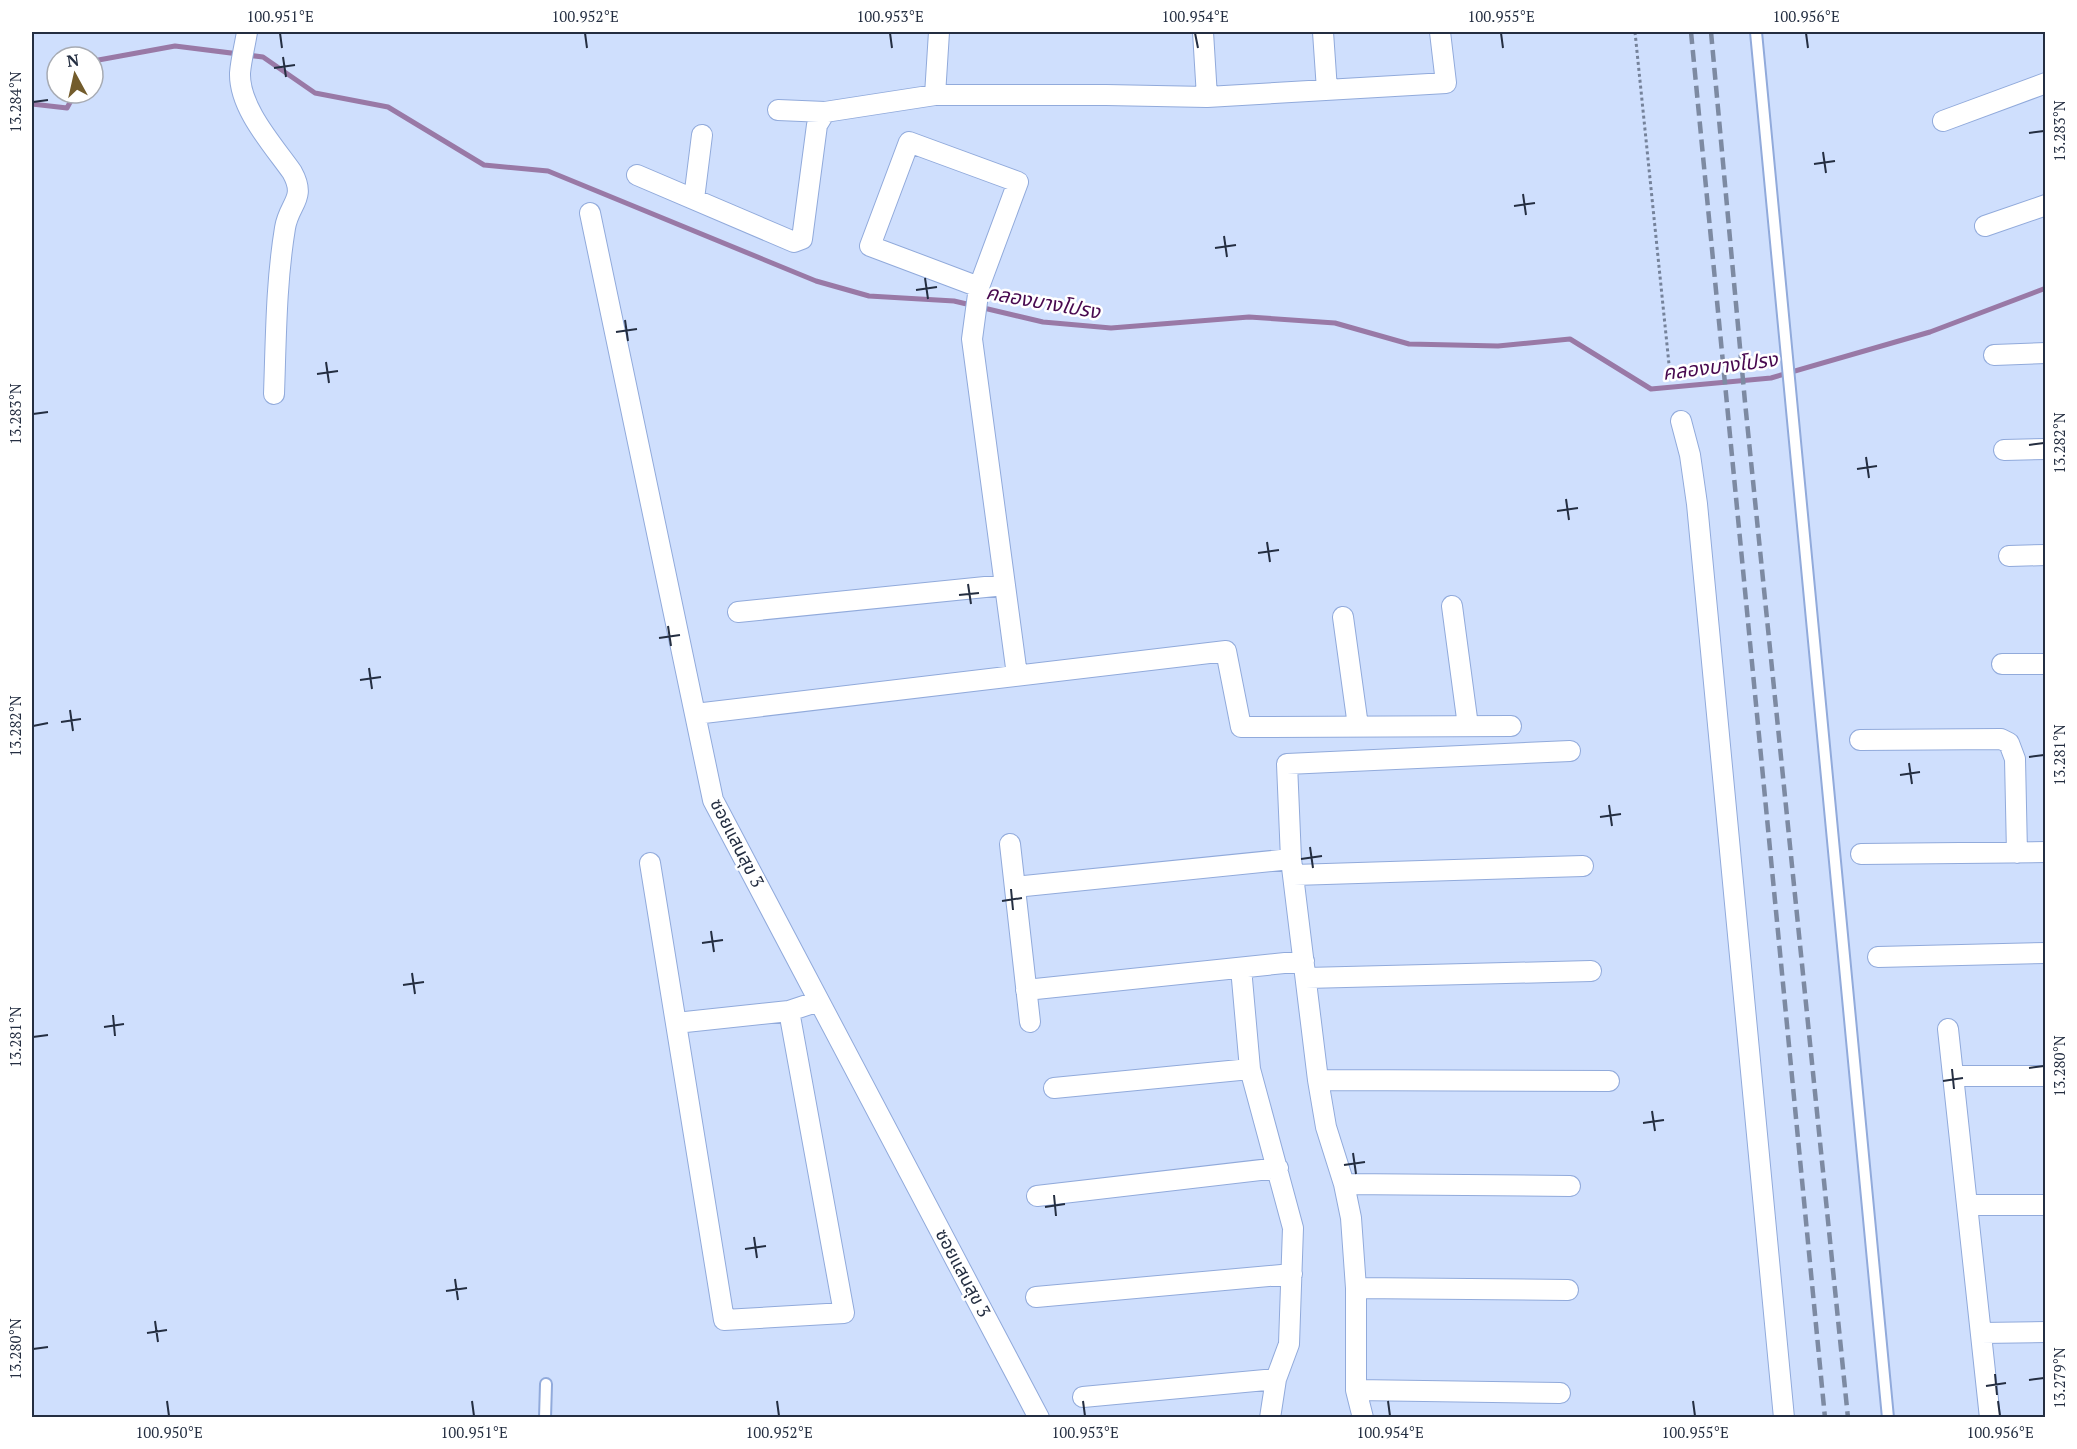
<svg xmlns="http://www.w3.org/2000/svg" width="2077" height="1449" font-family="'PT Serif','Noto Sans Thai',serif">
<style>
.lines{fill:none;stroke-linecap:round;stroke-linejoin:round}
.stream{stroke:#9979a6;stroke-width:5}
.service-casing{stroke:#91aadb;stroke-width:14}
.minor-casing{stroke:#91aadb;stroke-width:22}
.path{stroke:#75829a;stroke-width:3;stroke-dasharray:3 3;stroke-linecap:butt}
.service{stroke:#fff;stroke-width:10}
.minor{stroke:#fff;stroke-width:20}
.rail{stroke:#7d8aa2;stroke-width:4.5;stroke-dasharray:12 6;stroke-linecap:butt}
.ticks{fill:none;stroke:#242e41;stroke-width:2}
.labels{text-anchor:middle;stroke-width:5;stroke-linejoin:round;paint-order:stroke}
.street-label{font-size:18px;fill:#242e41;stroke:#fff}
.water-label{font-size:20px;font-style:italic;fill:#48094f;stroke:#fff}
.neatline{fill:none;stroke:#242e41;stroke-width:2}
.ticks-label{font-size:15px;text-anchor:middle;fill:#242e41}
</style>
<rect width="100%" height="100%" fill="#cfdffd"/>
<g class="lines">
<path class="stream" d="M93,61l82,-15 88,11 52,36 73,14 96,58 64,6 268,110 53,15 85,5 89,21 68,6 138,-11 86,6 74,21 89,2 72,-7 81,50 120,-11 159,-46 116,-44
M32,104l35,4 8,-15"/>
<g class="service-casing">
<path id="service" d="M1756,32l132,1386
M545,1418l1,-34"/>
</g>
<g class="minor-casing">
<path id="minor" d="M247,32c-2,13 -6,28 -7,41 -1,35 33,72 52,99 15,27 -3,31 -7,56 -9,55 -9,110 -11,166
M1203,32l4,65
M1323,32l4,58
M935,95l4,-63
M778,110l47,2
M1943,121l103,-38
M909,142l109,40 -39,105 -109,-41z
M637,175l157,67 8,-3 15,-114 8,-13 110,-17h171l101,2 239,-14 -6,-51
M694,199l8,-64
M590,213l123,587 326,618
M1985,226l61,-21
M979,287l-7,52 45,336
M1994,355l52,-2
M1681,421l9,34 7,49 87,914
M2004,450l42,-1
M2009,556l37,-1
M1452,606l16,120
M738,612l267,-27
M1343,617l15,109
M2002,664h44
M695,714l531,-63 15,76 270,-1
M1860,740l141,-1 8,4 6,16 2,94
M1010,844l20,178
M1861,854l185,-2
M650,863l74,457 120,-7 -55,-302
M1294,875l289,-9
M1015,887l276,-28
M1878,957l168,-4
M1241,968l9,101 43,159 -4,116 -13,35 -6,39
M1306,978l285,-7
M1026,990l278,-29
M676,1023l113,-12 30,-10
M1948,1029l42,389
M1953,1076h93
M1318,1080l291,1
M1054,1088l196,-19
M1344,1184l226,2
M1037,1196l241,-28
M1967,1205h79
M1356,1288l212,2
M1036,1297l256,-23
M1981,1333l65,-1
M1356,1390l204,3
M1083,1397l193,-18
M1363,1418l-7,-28v-102l-5,-70 -7,-34 -18,-57 -8,-47 -27,-221 -4,-95 283,-13"/>
</g>
<path class="path" d="M1635,32l35,342"/>
<use href="#service" class="service"/>
<use href="#minor" class="minor"/>
<path class="rail" d="M1691,32l134,1386
M1711,32l34,370 103,1016"/>
</g>
<path class="ticks" d="M280,33l2,15M585,33l2,15M890,33l2,15M1195,33l3,15M1501,33l2,15M1806,33l2,15M283,57l3,20M274,68l21,-3M33,102l15,-2M2029,133l15,-2M1823,152l3,21M1814,164l21,-3M1523,194l3,21M1514,206l21,-3M1224,236l3,21M1215,248l21,-3M925,278l3,21M916,290l21,-3M625,320l3,21M616,332l21,-3M326,362l3,21M317,374l21,-3M33,414l15,-2M2029,445l15,-2M1866,457l3,21M1857,469l20,-3M1566,499l3,21M1557,511l21,-3M1267,542l3,20M1258,553l21,-3M968,584l3,20M959,595l20,-2M668,626l3,20M659,638l21,-3M369,668l3,21M360,680l21,-3M70,710l3,21M61,722l20,-3M33,726l15,-3M2029,757l15,-2M1909,763l3,21M1900,775l20,-3M1609,805l3,21M1600,817l21,-3M1310,847l3,21M1301,859l21,-3M1011,889l2,21M1002,901l20,-3M711,931l3,21M702,943l21,-3M412,973l3,21M403,985l21,-3M113,1015l2,21M104,1027l20,-3M33,1037l15,-2M2029,1068l15,-2M1952,1069l2,20M1943,1081l20,-3M1652,1111l3,20M1643,1123l21,-3M1353,1153l3,21M1344,1165l21,-3M1054,1195l2,21M1045,1207l20,-3M754,1237l3,21M745,1249l21,-3M455,1279l3,21M446,1291l21,-3M155,1321l3,21M147,1333l20,-3M33,1349l15,-2M1995,1374l2,21M2029,1380l15,-2M1986,1386l20,-3M167,1401l2,15M472,1401l2,15M777,1401l2,15M1083,1401l2,15M1388,1401l2,15M1693,1401l2,15M1998,1401l2,15"/>
<g class="labels">
<g class="street-label">
<text transform="translate(737 843) rotate(63)" y="6">ซอยแสนสุข 3</text>
<text transform="translate(963 1273) rotate(62)" y="6">ซอยแสนสุข 3</text>
</g>
<g class="water-label">
<text transform="translate(1043 302) rotate(10)" y="7">คลองบางโปรง</text>
<text transform="translate(1720 366) rotate(-7)" y="7">คลองบางโปรง</text>
</g>
</g>
<rect width="2077" height="1449" fill="none" stroke="#ffffff" stroke-width="66"/>
<g transform="translate(75 75) rotate(352)"><circle r="28" fill="#ffffff" stroke="#a7abb3" stroke-width="1.5"/>
<path d="M0-4.5L10 22L0 15L-10 22Z" fill="#735c2c"/>
<text y="-9" font-size="16" font-weight="bold" text-anchor="middle" fill="#242e41">N</text>
</g>
<rect x="33" y="33" width="2011" height="1383" class="neatline"/>
<g class="ticks-label">
<text x="280" y="22">100.951°E</text>
<text x="585" y="22">100.952°E</text>
<text x="890" y="22">100.953°E</text>
<text x="1195" y="22">100.954°E</text>
<text x="1501" y="22">100.955°E</text>
<text x="1806" y="22">100.956°E</text>
<text transform="translate(16 102) rotate(-90)" y="5">13.284°N</text>
<text transform="translate(2060 131) rotate(-90)" y="5">13.283°N</text>
<text transform="translate(16 414) rotate(-90)" y="5">13.283°N</text>
<text transform="translate(2060 443) rotate(-90)" y="5">13.282°N</text>
<text transform="translate(16 726) rotate(-90)" y="5">13.282°N</text>
<text transform="translate(2060 755) rotate(-90)" y="5">13.281°N</text>
<text transform="translate(16 1037) rotate(-90)" y="5">13.281°N</text>
<text transform="translate(2060 1066) rotate(-90)" y="5">13.280°N</text>
<text transform="translate(16 1349) rotate(-90)" y="5">13.280°N</text>
<text transform="translate(2060 1378) rotate(-90)" y="5">13.279°N</text>
<text x="169" y="1438">100.950°E</text>
<text x="474" y="1438">100.951°E</text>
<text x="779" y="1438">100.952°E</text>
<text x="1085" y="1438">100.953°E</text>
<text x="1390" y="1438">100.954°E</text>
<text x="1695" y="1438">100.955°E</text>
<text x="2000" y="1438">100.956°E</text>
</g>
</svg>
